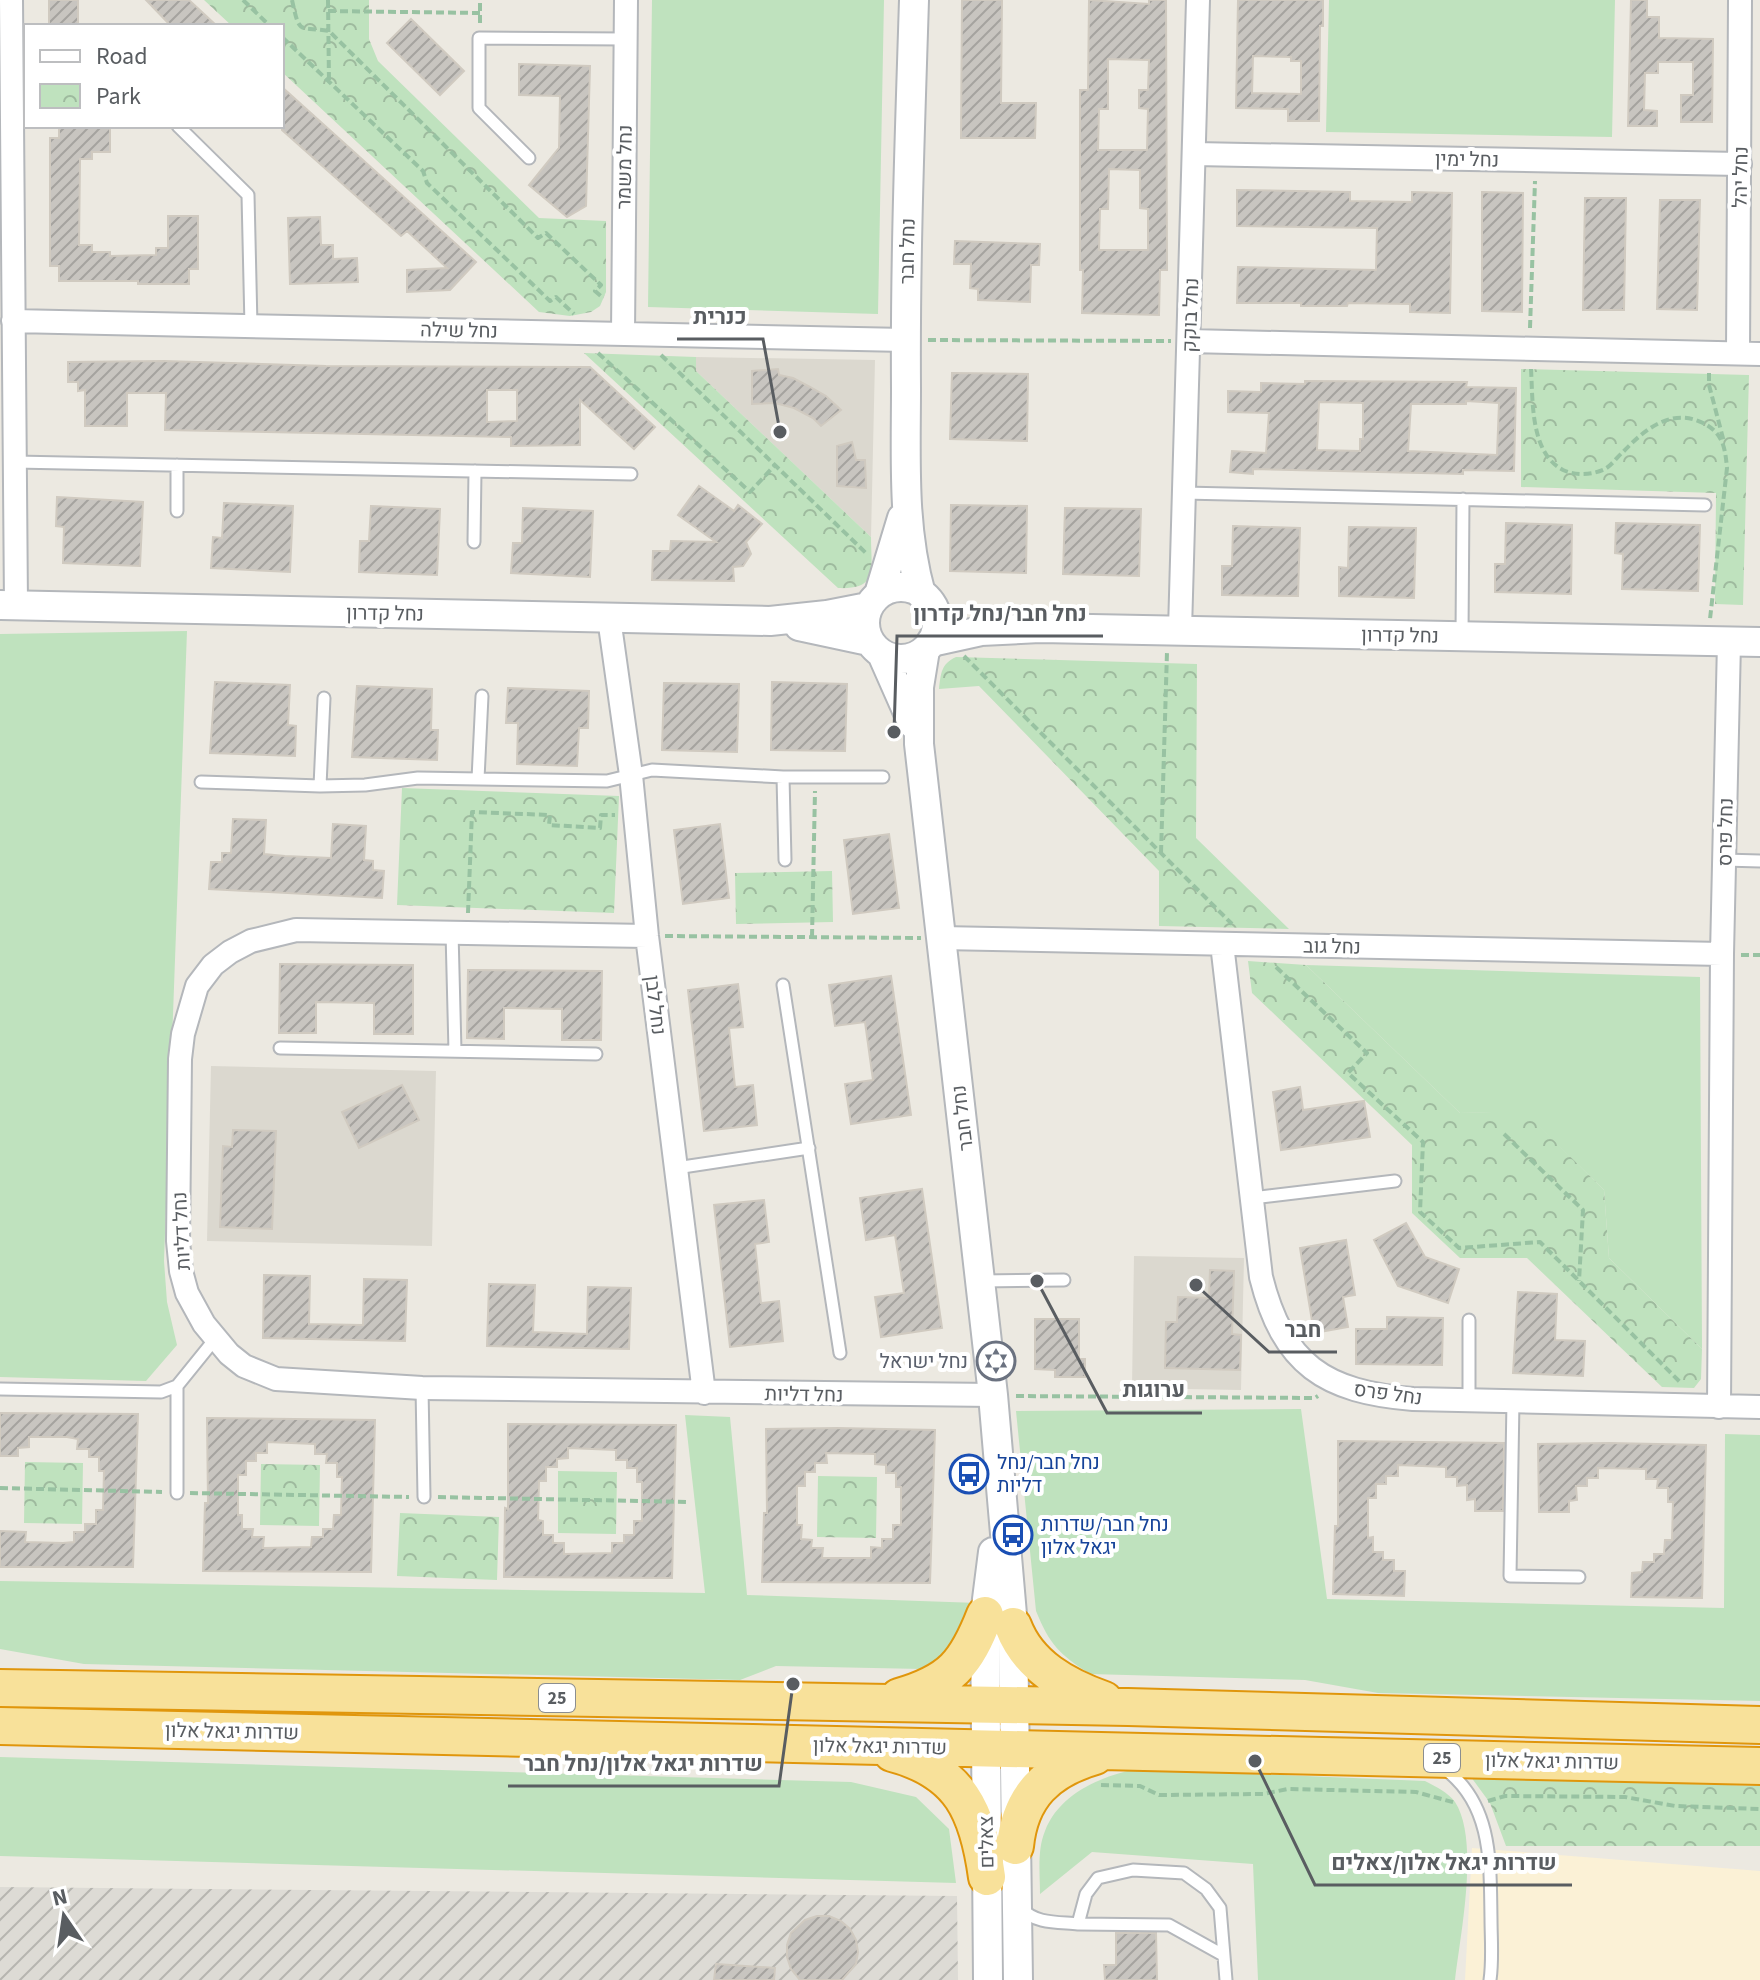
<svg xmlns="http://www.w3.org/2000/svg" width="1760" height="1980" font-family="'Source Sans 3',Heebo,sans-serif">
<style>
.commercial{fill:#fbf1d6}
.industrial{fill:url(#industrial-furrows)}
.education{fill:#dbd8cf}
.grass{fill:#bfe2be}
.park{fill:url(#park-crowns)}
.building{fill:url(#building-hatch);stroke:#d0cac0;stroke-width:2;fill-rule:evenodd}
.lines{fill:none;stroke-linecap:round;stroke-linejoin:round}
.service-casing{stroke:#b4b7bb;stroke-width:15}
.minor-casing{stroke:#b4b7bb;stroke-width:26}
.tertiary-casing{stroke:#b4b7bb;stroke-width:32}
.trunk-casing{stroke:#e0960c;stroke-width:40}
.path{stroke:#98c2a2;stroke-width:4;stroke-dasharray:8 4;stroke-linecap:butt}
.service{stroke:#fff;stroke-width:11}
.minor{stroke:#fff;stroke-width:22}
.tertiary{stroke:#fff;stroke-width:28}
.trunk{stroke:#f8e19a;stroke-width:36}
.labels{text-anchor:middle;stroke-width:8;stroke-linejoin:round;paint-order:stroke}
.shield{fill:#fff;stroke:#8b8e90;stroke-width:2}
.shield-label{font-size:18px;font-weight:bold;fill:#595d61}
.street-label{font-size:20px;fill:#595d61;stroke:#fff}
.worship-label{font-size:20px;fill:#5b616d;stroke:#fff;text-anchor:end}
.transit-label{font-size:20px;fill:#164399;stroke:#fff;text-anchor:start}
.leader{fill:none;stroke:#595d61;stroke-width:3}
.callout-dot{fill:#595d61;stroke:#fff;stroke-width:3}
.callout-label{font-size:22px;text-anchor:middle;font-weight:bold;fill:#595d61;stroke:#fff;stroke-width:8;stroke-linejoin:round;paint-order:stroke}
</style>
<defs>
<pattern id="industrial-furrows" width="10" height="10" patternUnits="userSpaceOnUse" patternTransform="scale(2)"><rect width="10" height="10" fill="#dddbd5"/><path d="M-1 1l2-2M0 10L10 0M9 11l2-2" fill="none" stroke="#b6b5b0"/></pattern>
<pattern id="park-crowns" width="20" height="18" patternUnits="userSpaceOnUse" patternTransform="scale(2)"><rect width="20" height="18" fill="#bfe2be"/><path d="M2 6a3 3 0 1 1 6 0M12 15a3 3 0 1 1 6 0" fill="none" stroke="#9eba9e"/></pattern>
<pattern id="building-hatch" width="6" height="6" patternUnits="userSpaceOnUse" patternTransform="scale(2)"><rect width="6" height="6" fill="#c8c5c0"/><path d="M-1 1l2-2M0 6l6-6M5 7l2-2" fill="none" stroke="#a5a39f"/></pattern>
</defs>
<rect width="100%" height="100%" fill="#ece9e1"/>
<path class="commercial" d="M1472,1848l288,23v109h-295z"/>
<path class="industrial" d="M0,1887l957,9 1,84h-958z"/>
<path class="education" d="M696,357l179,3 -4,177 -175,-166z
M211,1066l225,5 -4,175 -225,-5z
M1134,1256l110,2 -3,132 -109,-2z"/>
<path class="grass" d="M652,0h232l-6,314 -230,-7z
M1329,0h286l-3,137 -286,-5z
M187,631l-23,630 3,41 10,43 -31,36 -146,-4v-743z
M1306,965l394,12 2,372 -93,-91 -5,-68 -80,-78 -64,1z
M1301,1409l26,190 397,9 1,-174 35,1v266l-382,-8 -73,-13 -215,-6c-31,-20 -40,-29 -54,-63l-20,-200z
M685,1415l45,2 17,178 231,8 -25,51 -31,15 -146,-3 -36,14 -656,-16 -84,-15v-68l705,12z
M0,1757l851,25 65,15 33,32 7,54 -956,-27z
M1135,1769l290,12c10,5 24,12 30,21 25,38 5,134 0,178h-197l-5,-116 -161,-12 -52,42c0,-20 -3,-44 5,-63 14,-37 55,-54 90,-62z"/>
<path class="park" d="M204,0h165v39l9,22 161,157 67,3v71l-6,14 -9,6 -21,4 -31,-4 -257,-240v-46h-50z
M584,353l112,4v14l175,166c0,32 8,53 -33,51z
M1521,369l228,6 -6,230 -28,-1 1,-111 -195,-6z
M956,657l241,7 -1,174 93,91 -130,-3v-55l-180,-185 -40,3c2,-16 2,-25 17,-32z
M402,788l217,8 -5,117 -217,-8z
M832,871l1,51 -97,2 -1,-51z
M1248,961l58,4 154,148 64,-2 80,79 5,68 93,91 -1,30 -7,9 -32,-1 -135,-129h-67l-48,-45v-68l-160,-152z
M25,1462l58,1 -1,61 -58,-1z
M261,1464l59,1 -1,61 -59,-1z
M558,1471l59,1 -1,62 -58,-1z
M818,1476l59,1 -1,61 -59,-1z
M400,1513l99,4 -2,63 -100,-4z
M1471,1777l289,9v60h-254l-16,-43z"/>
<path class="building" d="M49,0h29v26h-29z
M146,0h43l28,26h-46z
M962,0h40l-1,103h35l-1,35h-74z
M1089,0l60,4v-4h17l1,270h-7l-1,45 -77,-2 1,-43h-3v-180h8zM1108,59l41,1 -1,30h-9v18l9,1 -1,41h-49l1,-41h9zM1109,169l31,1v38l8,1v41h-49l1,-41h8z
M1238,0h85v26h-3l-1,95h-31v-12l-52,-1zM1253,56l38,1v4h10v33l-49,-1z
M1631,0h16v17h12v21l54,1 -1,83h-31v-27h12v-33h-35v11h-13l-1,37 13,1v15h-29z
M411,19l53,52 -24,24 -53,-52z
M519,64l71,2 -4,140 -19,11 -38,-32 30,-37 1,-52 -41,-1z
M282,87l194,175 -26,28 -43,2v-22l40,-2 -40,-37 -6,5 -119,-106z
M59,126h51v26h-18v7h-12l-1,86h13v7h18v4l46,-1v-7h12v-32h30v53h-9v15h-51v-3h-79v-15h-9v-128h9z
M1237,190l113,2v9l62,1v-10l40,1 -2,120 -40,-1v-8l-62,-1 -1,3h-46v-3h-64l1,-36 138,3 1,-42 -140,-2z
M1482,192l41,1 -1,119 -40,-1z
M1585,198h41l-2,112h-41z
M1660,200h40l-3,110 -40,-1z
M320,217l1,28h12v14l24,-1 1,24 -68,2 -2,-66z
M955,241l85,3 -1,21h-8l-1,37 -52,-2v-11l-8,-1 1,-24h-17z
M164,361l162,5 264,1 65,60 -21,22 -54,-49v45l-69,1v-9l-346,-7 1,-37h-39v33h-42v-36l-7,1v-9h-10v-20zM487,390h30v31l-30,1z
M778,369l1,6 14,3 17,9 16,9 15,14 -20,16 -8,-8 -19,-10 -19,-5 -23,1v-33z
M952,373l76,1 -1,67 -77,-2z
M1305,381l162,1 -1,5 50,1 -2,83 -51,-1v4l-210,-5v5l-23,-2 2,-21 34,2 3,-40 -41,-1v-21l33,1v-9l44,1zM1466,401l33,2 -2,52 -89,-4 3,-47h55zM1319,402l44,1v36h-3v12l-43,-1z
M852,442l4,18h9l1,28 -29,-2v-40z
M699,486l35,25 4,-6 24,19 -16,18 5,12 -8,12 -10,1 1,14 -82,-1 1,-29h17l1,-10 45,1 -38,-27z
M57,497l86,5 -3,64 -77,-3 1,-36 -8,-1z
M224,503l69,3 -3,66 -79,-4 2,-31 9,1z
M951,505l76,1 -1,67 -76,-2z
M371,506l69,3 -3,66 -78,-3 1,-31h9z
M523,508l70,3 -3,66 -79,-4 2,-30h9z
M1065,508l76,1 -2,67 -76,-2z
M1506,523l66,2 -1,69 -76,-2v-28h10z
M1616,523l84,2 -2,66 -76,-2 1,-35 -8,-1z
M1233,526l67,2 -2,68 -76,-1v-29h10z
M1349,527l67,1 -2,70 -75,-2v-29l9,1z
M215,682l75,3 -2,40 8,1 -1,30 -85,-3z
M772,682l75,2 -2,67 -74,-1z
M664,683l75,1 -2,68 -75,-2z
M357,686l75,3 -1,41h7l-1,30 -85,-3z
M508,688l81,3 -1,37h-9l-2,38 -60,-2 1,-41h-12z
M233,819l33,1 -2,34 21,2 46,2 2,-34 33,2 -2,34 9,1v9l11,1 -2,27 -173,-9 2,-27h11v-9h9z
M720,824l9,74 -46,6 -9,-74z
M889,834l10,74 -46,6 -9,-74z
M280,964l133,1v69h-39v-31l-58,-1v31h-37z
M468,970l134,1 -1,69h-39v-31l-58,-1v31l-37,-1z
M891,976l20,139 -60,9 -6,-40 28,-4 -8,-58 -30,4 -6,-41z
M738,984l5,43 -14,1 6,59 18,-2 4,40 -53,6 -16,-141z
M402,1085l17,35 -60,28 -17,-36z
M1300,1087l3,23 61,-9 6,36 -89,13 -8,-58z
M233,1130l43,1 -4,98 -52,-2 3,-81 9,1z
M922,1189l20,139 -61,9 -6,-40 29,-4 -9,-58 -29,5 -6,-42z
M764,1200l5,42 -14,2 6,59 18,-2 4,40 -53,6 -16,-142z
M1406,1223l19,34 34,12 -11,34 -50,-17 -24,-46z
M1346,1240l9,55 -12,2 5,30 -34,6 -14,-85z
M1210,1270l24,1 -2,63 9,1 -1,35 -75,-2 1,-46h11l1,-25 31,1z
M264,1275l46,1 -1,48 54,1 1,-46 43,1 -2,61 -142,-3z
M489,1284l46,1 -2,47 54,2 1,-47 43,1 -2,61 -142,-3z
M1518,1292l39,2 -2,46 30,1 -2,35 -70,-3z
M1387,1317l56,1 -1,47 -86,-1v-35h31z
M1035,1319h44v40h6v18h-30v-7l-20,-1z
M0,1413l138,1 -5,153h-133v-36l26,1 -1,10 38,1 11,-1v-10h11v-8h11v-14h7l1,-39h-5v-14h-10v-8h-12l1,-10 -11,-2h-38v10l-11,1v8h-18z
M207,1418l168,2 -4,152 -168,-1 2,-68h3zM267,1442l48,2v10h12l-1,9h11v14h5l-1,38h-7l-1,14h-10v8h-11l-1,10 -48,1 1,-11h-12l1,-8h-11v-14h-4v-40h8v-14h10v-8h11z
M508,1424l168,1 -4,153 -168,-1 1,-69 3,1zM568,1448l48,2v10h11v8h10v14h5v39h-8v14h-10v8h-12v10l-48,1v-11h-11v-8h-10v-14l-5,-1 1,-39h7v-14h11v-8l11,-1z
M837,1428l98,2 -5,153 -168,-1 2,-69h3l-1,-84zM826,1453l49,1v10l11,1v8h10v14h5v38h-8v14h-11v9l-11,-1v11h-49l1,-10h-12l1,-8 -11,-1 1,-14h-5v-39h8v-14h10v-9h12z
M1338,1441l166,2 -1,68h-28v-12l-8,1v-15l-10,1v-9h-11v-10l-48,-2v11h-12v8h-10v14h-8v40l5,-1v15h10v8h11v11h11l-1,25 -71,-2 2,-68h3z
M1609,1443l97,2 -4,153 -71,-1 1,-24 10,-1 1,-10h11v-8h10l1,-14h7l1,-38h-5v-14h-11l1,-9h-12v-10l-48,-1v10h-11v8h-11l1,14 -8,1v11h-30l-1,-68z
M817,1916h12l12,5 9,8 6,11 2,12 -2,12 -14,16h-42l-9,-11 -4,-12v-12l4,-12 14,-13z
M1116,1933h40l1,47h-52l-1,-15h12z
M716,1964l59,4 -1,12h-60z"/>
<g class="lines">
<g class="service-casing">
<path id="service" d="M178,126l70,69 3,131
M529,158l-50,-50v-70l147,1
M15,462l616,12
M1184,493l521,12
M177,511v-46
M474,542l1,-71
M1462,635l1,-136
M783,777l2,83
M478,779l4,-83
M201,782l119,4 45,-1 53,-7 189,3 45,-11 131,7h100
M320,786l4,-88
M1724,860l36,1
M452,932l3,119
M783,985l57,368
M280,1048l316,6
M676,1168l133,-20
M1252,1198l143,-17
M981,1281l83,-1
M1469,1320v80
M422,1388l2,109
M0,1389l161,3 16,-6
M1513,1401l-3,175 69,1
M177,1493v-107l38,-47
M1445,1769c48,36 45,95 46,149 0,20 2,42 -1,62
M1023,1909c11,15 37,13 55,15l8,-30 12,-16 35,-8 51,3 22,16 14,19 6,72
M1078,1924l91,1 54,30"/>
</g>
<g class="minor-casing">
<path id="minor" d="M11,0l5,605
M1195,154l545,10
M13,321l892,19
M623,334l3,-334
M1189,341l571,13
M1738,353l2,-353
M609,618l22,157 16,161 57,457
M1180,630l18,-630
M647,936l-351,-6 -45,11 -21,11 -17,13 -16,21 -14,48 -3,25 -2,182 3,30 6,22 17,31 25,30 15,12 32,13 146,9 571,7
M941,938l781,16
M1222,944l39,333c22,88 64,115 152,122l347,8
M1719,1407l3,-453 7,-312"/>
</g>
<g class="tertiary-casing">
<path id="tertiary" d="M914,0c-4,129 -9,259 -8,389 0,69 -4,138 15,205
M865 623a36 36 0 1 1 72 0a36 36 0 1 1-72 0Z
M879,594l23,-76
M0,605l770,16 57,-6 41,-8
M799,626l70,15
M931,642l50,-11 59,-3 720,14
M925,650l-6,37v57l74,651 20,231 5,354
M882,654l31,70
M988,1980l-3,-365 8,-63"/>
</g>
<g class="trunk-casing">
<path id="trunk" d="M1013,1626c15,40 52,60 91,74
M0,1688l1128,19 632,18
M899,1697c52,-15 67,-33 86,-82
M0,1726l1760,40
M892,1753c69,18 86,59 95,124
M1015,1846c5,-50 32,-76 80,-90"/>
</g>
<path class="path" d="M243,0l27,26
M292,0c8,36 6,26 37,31l209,207 8,-5 55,52 -6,6 8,7
M328,0l1,82
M328,11l152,2
M480,23v-23
M282,37l141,134 4,12 123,118 6,-4 18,17
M1530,328l5,-147
M928,340l243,1
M598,353l152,139 25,-27
M661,355l207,200
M1531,369c2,32 -1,84 32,101 13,6 29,5 42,-1 7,-4 12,-12 18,-17 21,-22 48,-45 80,-29 20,10 22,24 24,45l-17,151
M1709,373v12l15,57
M964,656l268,268
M1161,853l6,-201
M468,913l4,-101 78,3 -1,10 51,3 1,-13h14
M665,936l256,2
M812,937l3,-146
M1741,955h19
M1276,967l91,86 -19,20 75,69 -3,70 39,36 81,-6 142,142
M1504,1134l79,76 -4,71
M1016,1396l299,2 3,-2
M0,1488l162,4
M190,1493l219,4
M438,1497l250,5
M1101,1785l39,1 19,9 104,-1 25,-5 128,3 40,11
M1488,1801l17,-5 120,1 50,9 85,3"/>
<use href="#service" class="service"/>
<use href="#minor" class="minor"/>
<use href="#tertiary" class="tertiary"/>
<use href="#trunk" class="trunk"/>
</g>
<defs>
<g id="synagogue-ring" transform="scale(2)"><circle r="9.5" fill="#fff" stroke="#6b7280" stroke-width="1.5"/><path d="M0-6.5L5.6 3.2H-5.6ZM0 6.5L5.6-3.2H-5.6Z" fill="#6b7280"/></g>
<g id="bus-ring" transform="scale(2)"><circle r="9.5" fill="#fff" stroke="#1a4fb4" stroke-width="1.5"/><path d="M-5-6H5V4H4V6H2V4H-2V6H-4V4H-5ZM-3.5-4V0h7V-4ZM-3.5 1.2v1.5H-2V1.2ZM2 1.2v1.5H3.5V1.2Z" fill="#1a4fb4"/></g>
</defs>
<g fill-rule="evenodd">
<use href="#synagogue-ring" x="996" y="1361"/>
<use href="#bus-ring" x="969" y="1474"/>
<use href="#bus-ring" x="1013" y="1535"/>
</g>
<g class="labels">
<g class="shield">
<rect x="539" y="1684" width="36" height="28" rx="6"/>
<rect x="1424" y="1744" width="36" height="28" rx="6"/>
</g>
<g class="shield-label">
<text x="557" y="1704">25</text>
<text x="1442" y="1764">25</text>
</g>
<g class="street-label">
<text transform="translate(1467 159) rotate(1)" y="7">נחל ימין</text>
<text transform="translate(624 167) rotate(-89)" y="7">נחל משמר</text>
<text transform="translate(1740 177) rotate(-89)" y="7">נחל יהל</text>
<text transform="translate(907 251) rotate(-89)" y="7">נחל חבר</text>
<text transform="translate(1190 315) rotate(-88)" y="7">נחל בוקק</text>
<text transform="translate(459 330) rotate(1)" y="7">נחל שילה</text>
<text transform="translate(385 613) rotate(1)" y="7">נחל קדרון</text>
<text transform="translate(1400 635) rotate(1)" y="7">נחל קדרון</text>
<text transform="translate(1725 832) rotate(-89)" y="7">נחל פרס</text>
<text transform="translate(1332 946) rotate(1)" y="7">נחל גוב</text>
<text transform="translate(656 1005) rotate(83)" y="7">נחל לבן</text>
<text transform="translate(962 1118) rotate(-97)" y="7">נחל חבר</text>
<text transform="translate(181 1231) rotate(-93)" y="7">נחל דליות</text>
<text transform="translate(1388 1393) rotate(8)" y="7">נחל פרס</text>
<text transform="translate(804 1394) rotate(1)" y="7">נחל דליות</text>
<text transform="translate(232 1731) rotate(1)" y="7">שדרות יגאל אלון</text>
<text transform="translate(880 1746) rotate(1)" y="7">שדרות יגאל אלון</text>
<text transform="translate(1552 1761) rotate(1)" y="7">שדרות יגאל אלון</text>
<text transform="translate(986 1842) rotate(-91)" y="7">צאלים</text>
</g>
<g class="worship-label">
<text x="968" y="1368">נחל ישראל</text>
</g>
<g class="transit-label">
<text x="997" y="1469">נחל חבר/נחל<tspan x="997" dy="23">דליות</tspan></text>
<text x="1041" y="1531">נחל חבר/שדרות<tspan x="1041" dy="23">יגאל אלון</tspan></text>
</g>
</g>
<path class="leader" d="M780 432L763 339H677M894 732L897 636H1103M1196 1285L1269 1352H1337M1037 1281L1107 1413H1202M793 1684L779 1786H508M1255 1761L1315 1885H1572"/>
<g class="callout-dot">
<circle cx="780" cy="432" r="8"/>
<circle cx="894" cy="732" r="8"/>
<circle cx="1196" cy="1285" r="8"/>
<circle cx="1037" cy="1281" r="8"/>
<circle cx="793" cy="1684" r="8"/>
<circle cx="1255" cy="1761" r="8"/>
</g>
<g class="callout-label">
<text x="720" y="324">כנרית</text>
<text x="1000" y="621">נחל חבר/נחל קדרון</text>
<text x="1303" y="1337">חבר</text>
<text x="1154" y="1397">ערוגות</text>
<text x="643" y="1771">שדרות יגאל אלון/נחל חבר</text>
<text x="1444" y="1870">שדרות יגאל אלון/צאלים</text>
</g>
<rect x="24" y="24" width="260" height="104" fill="#ffffff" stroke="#bdbec0" stroke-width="2"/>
<rect x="40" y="50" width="40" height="12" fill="#ffffff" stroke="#bdbec0" stroke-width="2"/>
<text x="96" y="64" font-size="24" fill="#595d61">Road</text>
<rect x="40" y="84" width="40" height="24" fill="url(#park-crowns)" stroke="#bdbec0" stroke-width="2"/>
<text x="96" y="104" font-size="24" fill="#595d61">Park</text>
<g transform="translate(64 1916) rotate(347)" stroke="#ffffff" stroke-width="6" paint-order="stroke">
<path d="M0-6L14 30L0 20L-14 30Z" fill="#595d61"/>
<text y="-12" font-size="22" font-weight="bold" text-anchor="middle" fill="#595d61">N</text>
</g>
</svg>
